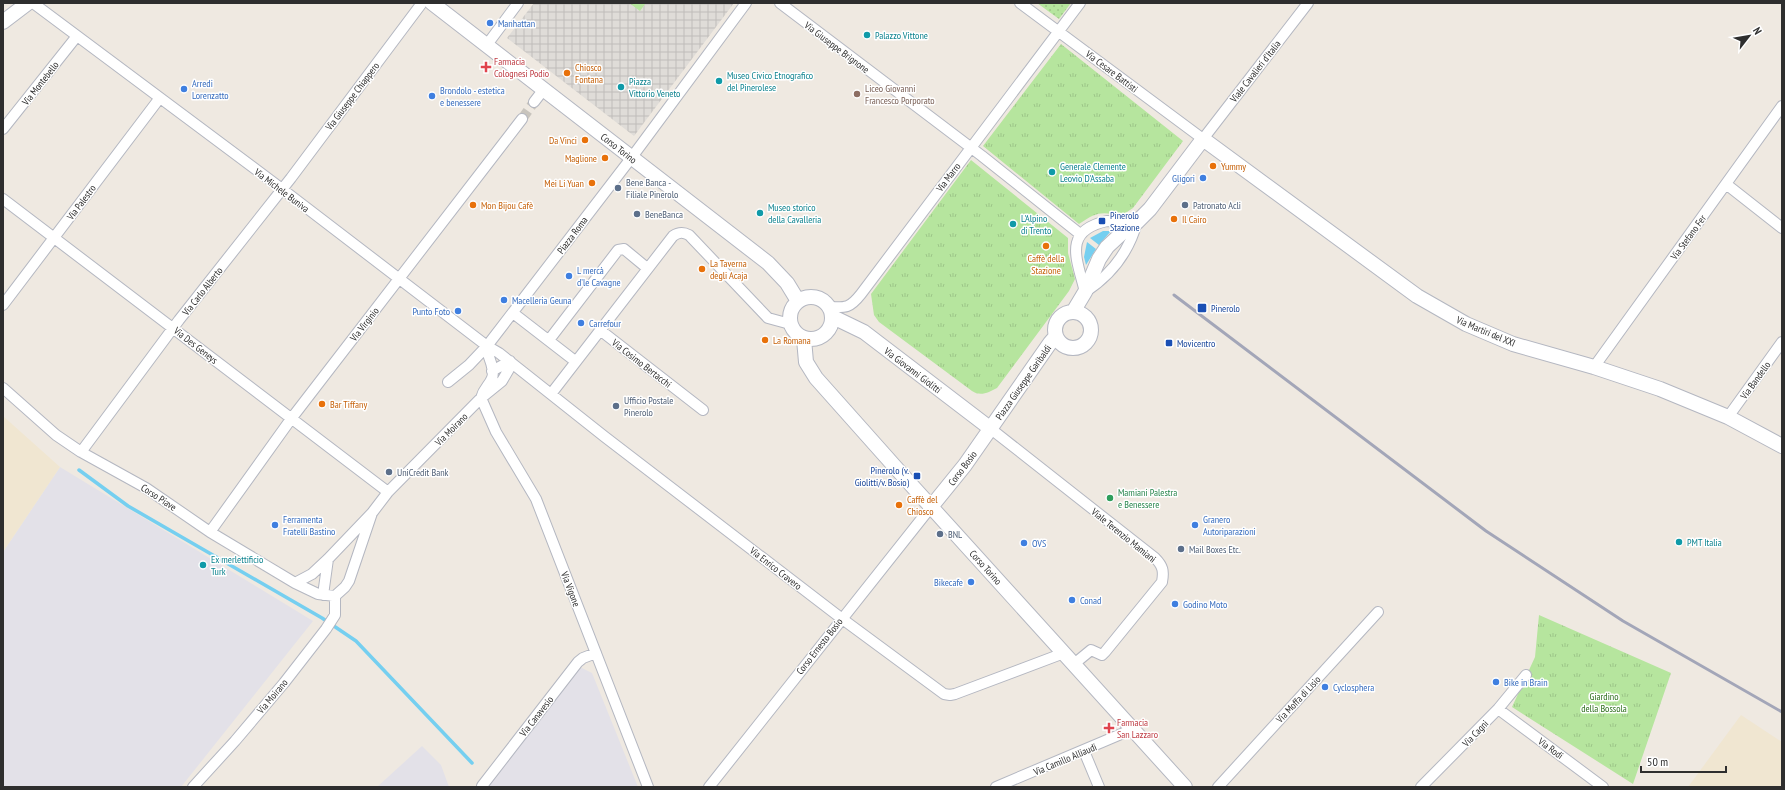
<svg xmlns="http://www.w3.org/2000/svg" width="1785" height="790" font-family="'PT Sans Narrow',sans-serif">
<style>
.industrial{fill:#e3e1e8}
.education{fill:#f0e6d1}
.grass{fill:url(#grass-tufts)}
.garden{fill:url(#garden-dots)}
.plaza{fill:url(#plaza-grid)}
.water{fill:#75cff0}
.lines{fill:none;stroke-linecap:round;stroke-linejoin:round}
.stream{stroke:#75cff0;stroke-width:3.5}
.street-tunnel{stroke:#c8c4bd;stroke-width:10;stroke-dasharray:10 5;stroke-linecap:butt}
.street-casing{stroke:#b4b7c1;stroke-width:12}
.secondary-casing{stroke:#b4b7c1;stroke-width:16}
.street{stroke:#fff;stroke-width:10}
.secondary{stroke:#fff;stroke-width:14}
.rail{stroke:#a3a6b8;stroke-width:3}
.shop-dot{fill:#3f7fe0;stroke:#fff;stroke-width:1.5}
.culture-dot{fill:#0f9aa8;stroke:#fff;stroke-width:1.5}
.health-dot{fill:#e0444e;stroke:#fff;stroke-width:1.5}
.food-dot{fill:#e8710a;stroke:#fff;stroke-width:1.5}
.education-dot{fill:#8d6e63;stroke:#fff;stroke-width:1.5}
.service-dot{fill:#5c6f8a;stroke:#fff;stroke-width:1.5}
.transit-dot{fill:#1a4fb4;stroke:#fff;stroke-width:1.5}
.leisure-dot{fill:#2e9e5b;stroke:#fff;stroke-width:1.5}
.labels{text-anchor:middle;stroke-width:3;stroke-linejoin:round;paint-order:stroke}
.shop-label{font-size:10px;fill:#366cbe;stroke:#fff;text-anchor:start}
.culture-label{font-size:10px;fill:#0d838f;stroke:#fff;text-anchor:start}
.street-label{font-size:10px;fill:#2e2e2e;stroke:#fff}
.health-label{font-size:10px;fill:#be3a42;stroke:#fff;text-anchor:start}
.food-label{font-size:10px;fill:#c56008;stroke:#fff;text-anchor:start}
.education-label{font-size:10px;fill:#785e54;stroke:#fff;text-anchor:start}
.service-label{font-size:10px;fill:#4e5e75;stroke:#fff;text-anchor:start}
.transit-label{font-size:10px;fill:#164399;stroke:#fff;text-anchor:start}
.leisure-label{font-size:10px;fill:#27864d;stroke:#fff;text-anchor:start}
.park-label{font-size:10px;fill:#2c6e1b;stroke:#fff}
</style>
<defs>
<pattern id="grass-tufts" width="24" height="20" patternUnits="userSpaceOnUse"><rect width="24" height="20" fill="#b6e59e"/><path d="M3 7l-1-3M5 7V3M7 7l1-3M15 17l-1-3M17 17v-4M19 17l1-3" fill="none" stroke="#9dc588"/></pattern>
<pattern id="garden-dots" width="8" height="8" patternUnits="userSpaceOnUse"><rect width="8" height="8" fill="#b6e59e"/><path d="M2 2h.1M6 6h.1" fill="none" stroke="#9dc588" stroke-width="1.8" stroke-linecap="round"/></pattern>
<pattern id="plaza-grid" width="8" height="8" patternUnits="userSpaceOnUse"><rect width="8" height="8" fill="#dfdcd8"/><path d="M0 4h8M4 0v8" fill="none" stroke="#c0bdba"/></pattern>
</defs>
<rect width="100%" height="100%" fill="#efe9e1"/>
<path class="industrial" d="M60,467l253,154 -132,166h-178v-235z
M582,668l10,5 46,114h-156l90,-117z
M422,746l19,19 8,22h-72z"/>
<path class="education" d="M3,416l57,51 -57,85z
M1741,715l41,27v45h-94z"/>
<path class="grass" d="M629,3h17l-6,9z
M1061,44l122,97 -50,67 -12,8c-19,-5 -25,-4 -42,8l-96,-78z
M971,160l97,78v15l7,26 -6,12 -72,97c-8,4 -16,9 -25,3l-93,-69 -5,-7 -3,-21z
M1539,615l132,58 -38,111 -121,-77 23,-50z"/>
<path class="garden" d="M1037,3h34l-12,16z"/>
<path class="plaza" d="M534,3h95l11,8 6,-8h88l-100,133 -127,-98z"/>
<path class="water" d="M1103,231h8l-12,14 -9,-7z
M1087,242l9,7 -10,16 -2,-8z"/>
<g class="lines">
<path class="stream" d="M79,470l49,36 194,112 34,23 116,122"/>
<path class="street-tunnel" d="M522,119l12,-17"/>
<g class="street-casing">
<path id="street" d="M33,3l249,186 205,157 12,7 106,84 236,181 103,76 6,1 5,-1 109,-41
M780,3l202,153 98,78
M1020,3l183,136 105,-136
M486,46l32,-43
M534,102l10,-13
M3,129l74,-93
M1726,184l56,44
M3,199l385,293
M1107,221l30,1c-8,30 -26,53 -52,70 -8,-33 -23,-61 22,-71z
M3,305l156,-206
M829,307c17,1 21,1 32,-13l219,-291
M513,313l62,48
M600,330l103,80
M549,340l69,-90 6,-1 23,19
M1594,367l188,-261
M492,371l18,-10
M448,382l21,-17 18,-19 145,-189 114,-154
M3,388l53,47 25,17 65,36 64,44 85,51 23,11 17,2 10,-9 4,-6 23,-68
M551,394l122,-158c6,-4 10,-4 16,-1l79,83 22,6
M481,398l15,34 40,67 112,288
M481,398c3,-11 8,-12 11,-20 3,-7 -3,-22 -6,-28l1,-4
M1728,417l54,-75
M991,429l164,129c8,8 9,13 7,24l-57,70 -3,3 -11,-5 -17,14
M81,452l98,-132 112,-142 131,-175
M210,532l81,-113 231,-300
M295,583l17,-9 16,-15 44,-46 16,-21 93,-94 21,-17 7,-12 1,-8
M323,595l5,-36
M1498,709l105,78
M1084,751l15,36
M482,786l96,-124 5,-4 13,-5
M193,787l42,-46 49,-58 42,-54 9,-14v-19
M709,787l222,-280
M996,787l137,-58
M1218,787l160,-175
M1421,787l77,-78 28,-34"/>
</g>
<g class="secondary-casing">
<path id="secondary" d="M432,3l336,260 19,20 11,18
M3,22l25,-19
M790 318a21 21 0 1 1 42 0a21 21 0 1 1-42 0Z
M1055 330a18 18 0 1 1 36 0a18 18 0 1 1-36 0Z
M1073,312l12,-20 14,-33 8,-12 15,-14 15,-11 13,-13 53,-70 214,157 49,28 47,20 81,23 66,22 68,28 54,29
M833,317l31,15 127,97
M804,339l2,23 10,16 89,100 280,309
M931,507l34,-42 85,-122 6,-7"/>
</g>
<use href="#street" class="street"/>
<use href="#secondary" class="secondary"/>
<path class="rail" d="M1174,295l312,236 137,90 159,91"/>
</g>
<g class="shop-dot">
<circle cx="490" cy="23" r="4"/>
<circle cx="184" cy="89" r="4"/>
<circle cx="432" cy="96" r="4"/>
<circle cx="1203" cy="178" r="4"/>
<circle cx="569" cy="276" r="4"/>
<circle cx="504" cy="300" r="4"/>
<circle cx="458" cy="311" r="4"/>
<circle cx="581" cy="323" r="4"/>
<circle cx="275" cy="525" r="4"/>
<circle cx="1195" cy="525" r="4"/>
<circle cx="1024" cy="543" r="4"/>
<circle cx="971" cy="582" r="4"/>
<circle cx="1072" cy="600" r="4"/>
<circle cx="1175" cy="604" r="4"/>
<circle cx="1496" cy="682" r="4"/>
<circle cx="1325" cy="687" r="4"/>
</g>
<g class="culture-dot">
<circle cx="867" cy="35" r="4"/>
<circle cx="719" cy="81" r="4"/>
<circle cx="621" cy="87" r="4"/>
<circle cx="1052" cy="172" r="4"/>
<circle cx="760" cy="213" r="4"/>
<circle cx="1013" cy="224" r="4"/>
<circle cx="1679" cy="542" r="4"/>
<circle cx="203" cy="565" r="4"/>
</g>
<g class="health-dot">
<path d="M484 61h4v4h4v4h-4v4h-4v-4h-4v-4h4z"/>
<path d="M1107 722h4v4h4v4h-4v4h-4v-4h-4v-4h4z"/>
</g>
<g class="food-dot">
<circle cx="567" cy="73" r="4"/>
<circle cx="585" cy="140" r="4"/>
<circle cx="605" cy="158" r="4"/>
<circle cx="1213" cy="166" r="4"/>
<circle cx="592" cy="183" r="4"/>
<circle cx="473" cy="205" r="4"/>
<circle cx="1174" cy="219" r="4"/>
<circle cx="1046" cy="246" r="4"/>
<circle cx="702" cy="269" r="4"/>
<circle cx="765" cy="340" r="4"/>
<circle cx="322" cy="404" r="4"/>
<circle cx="899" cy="505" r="4"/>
</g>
<circle class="education-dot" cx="857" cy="94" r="4"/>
<g class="service-dot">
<circle cx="618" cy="188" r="4"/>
<circle cx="1185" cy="205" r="4"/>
<circle cx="637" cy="214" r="4"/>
<circle cx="616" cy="406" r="4"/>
<circle cx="389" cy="472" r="4"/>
<circle cx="940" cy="534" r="4"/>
<circle cx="1181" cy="549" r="4"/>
</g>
<g class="transit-dot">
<rect x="1098" y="217" width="8" height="8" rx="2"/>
<rect x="1197" y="303" width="10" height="10" rx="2"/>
<rect x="1165" y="339" width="8" height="8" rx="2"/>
<rect x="913" y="472" width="8" height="8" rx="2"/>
</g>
<circle class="leisure-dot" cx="1110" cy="498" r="4"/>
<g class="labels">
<g class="shop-label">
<text x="498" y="27">Manhattan</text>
<text x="192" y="87">Arredi<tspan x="192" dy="12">Lorenzatto</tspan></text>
<text x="440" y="94">Brondolo - estetica<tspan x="440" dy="12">e benessere</tspan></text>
<text x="1195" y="182" text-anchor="end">Gligori</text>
<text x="577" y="274">L mercà<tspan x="577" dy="12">d’le Cavagne</tspan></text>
<text x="512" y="304">Macelleria Geuna</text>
<text x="450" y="315" text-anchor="end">Punto Foto</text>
<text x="589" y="327">Carrefour</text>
<text x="283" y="523">Ferramenta<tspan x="283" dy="12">Fratelli Bastino</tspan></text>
<text x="1203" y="523">Granero<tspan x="1203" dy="12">Autoriparazioni</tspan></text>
<text x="1032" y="547">OVS</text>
<text x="963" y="586" text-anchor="end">Bikecafe</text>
<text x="1080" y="604">Conad</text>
<text x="1183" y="608">Godino Moto</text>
<text x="1504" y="686">Bike in Brain</text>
<text x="1333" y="691">Cyclosphera</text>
</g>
<g class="culture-label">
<text x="875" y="39">Palazzo Vittone</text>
<text x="727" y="79">Museo Civico Etnografico<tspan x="727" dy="12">del Pinerolese</tspan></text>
<text x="629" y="85">Piazza<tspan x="629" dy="12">Vittorio Veneto</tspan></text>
<text x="1060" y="170">Generale Clemente<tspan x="1060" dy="12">Leovio D'Assaba</tspan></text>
<text x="768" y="211">Museo storico<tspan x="768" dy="12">della Cavalleria</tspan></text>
<text x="1021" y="222">L'Alpino<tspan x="1021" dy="12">di Trento</tspan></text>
<text x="1687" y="546">PMT Italia</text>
<text x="211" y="563">Ex merlettificio<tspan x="211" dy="12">Turk</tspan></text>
</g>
<g class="street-label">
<text transform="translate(837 47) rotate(37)" y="4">Via Giuseppe Brignone</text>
<text transform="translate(1112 71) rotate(37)" y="4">Via Cesare Battisti</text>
<text transform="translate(1255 71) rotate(-52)" y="4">Viale Cavalieri d'Italia</text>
<text transform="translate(40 83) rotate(-52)" y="4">Via Montebello</text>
<text transform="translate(352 96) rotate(-53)" y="4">Via Giuseppe Chiappero</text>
<text transform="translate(619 148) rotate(38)" y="4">Corso Torino</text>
<text transform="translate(948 177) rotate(-53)" y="4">Via Marro</text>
<text transform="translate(282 190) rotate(37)" y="4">Via Michele Buniva</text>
<text transform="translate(81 202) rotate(-53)" y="4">Via Palestro</text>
<text transform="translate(572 235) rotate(-53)" y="4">Piazza Roma</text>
<text transform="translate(1688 237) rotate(-54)" y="4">Via Stefano Fer</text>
<text transform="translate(202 291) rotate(-52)" y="4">Via Carlo Alberto</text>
<text transform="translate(364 324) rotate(-52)" y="4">Via Virginio</text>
<text transform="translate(1486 331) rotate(23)" y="4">Via Martiri del XXI</text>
<text transform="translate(196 345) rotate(38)" y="4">Via Des Geneys</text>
<text transform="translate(642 363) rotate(38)" y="4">Via Cosimo Bertacchi</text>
<text transform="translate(913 370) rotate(37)" y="4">Via Giovanni Giolitti</text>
<text transform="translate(1755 380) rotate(-54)" y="4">Via Bandello</text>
<text transform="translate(1023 382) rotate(-55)" y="4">Piazza Giuseppe Garibaldi</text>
<text transform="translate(451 429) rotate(-45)" y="4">Via Moirano</text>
<text transform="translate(962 468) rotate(-53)" y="4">Corso Bosio</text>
<text transform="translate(159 497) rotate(33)" y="4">Corso Piave</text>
<text transform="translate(1124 535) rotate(39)" y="4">Viale Terenzio Mamiani</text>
<text transform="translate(986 567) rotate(48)" y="4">Corso Torino</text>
<text transform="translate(776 568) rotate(38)" y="4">Via Enrico Cravero</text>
<text transform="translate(571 589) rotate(69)" y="4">Via Vigone</text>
<text transform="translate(819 646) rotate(-52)" y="4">Corso Ernesto Bosio</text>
<text transform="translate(272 696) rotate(-50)" y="4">Via Moirano</text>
<text transform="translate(1298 699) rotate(-47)" y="4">Via Moffa di Lisio</text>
<text transform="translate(536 716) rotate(-52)" y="4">Via Canavesio</text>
<text transform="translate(1475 733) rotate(-46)" y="4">Via Cagni</text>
<text transform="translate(1551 748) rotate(36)" y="4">Via Rodi</text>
<text transform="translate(1065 759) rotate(-23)" y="4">Via Camillo Alliaudi</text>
</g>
<g class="health-label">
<text x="494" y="65">Farmacia<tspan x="494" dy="12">Colognesi Podio</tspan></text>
<text x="1117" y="726">Farmacia<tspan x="1117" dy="12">San Lazzaro</tspan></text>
</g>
<g class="food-label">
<text x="575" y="71">Chiosco<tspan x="575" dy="12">Fontana</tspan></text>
<text x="577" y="144" text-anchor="end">Da Vinci</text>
<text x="597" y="162" text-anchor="end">Maglione</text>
<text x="1221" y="170">Yummy</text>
<text x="584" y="187" text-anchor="end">Mei Li Yuan</text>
<text x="481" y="209">Mon Bijou Cafè</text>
<text x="1182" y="223">Il Cairo</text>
<text x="1046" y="262" text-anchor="middle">Caffè della<tspan x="1046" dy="12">Stazione</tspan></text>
<text x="710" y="267">La Taverna<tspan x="710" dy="12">degli Acaja</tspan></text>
<text x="773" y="344">La Romana</text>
<text x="330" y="408">Bar Tiffany</text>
<text x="907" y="503">Caffè del<tspan x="907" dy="12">Chiosco</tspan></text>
</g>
<g class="education-label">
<text x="865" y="92">Liceo Giovanni<tspan x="865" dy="12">Francesco Porporato</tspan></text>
</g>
<g class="service-label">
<text x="626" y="186">Bene Banca -<tspan x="626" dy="12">Filiale Pinerolo</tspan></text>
<text x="1193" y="209">Patronato Acli</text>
<text x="645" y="218">BeneBanca</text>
<text x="624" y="404">Ufficio Postale<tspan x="624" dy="12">Pinerolo</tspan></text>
<text x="397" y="476">UniCredit Bank</text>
<text x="948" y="538">BNL</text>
<text x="1189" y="553">Mail Boxes Etc.</text>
</g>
<g class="transit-label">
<text x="1110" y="219">Pinerolo<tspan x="1110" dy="12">Stazione</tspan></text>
<text x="1211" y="312">Pinerolo</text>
<text x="1177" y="347">Movicentro</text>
<text x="909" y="474" text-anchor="end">Pinerolo (v.<tspan x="909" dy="12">Giolitti/v. Bosio)</tspan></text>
</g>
<g class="leisure-label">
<text x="1118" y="496">Mamiani Palestra<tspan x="1118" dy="12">e Benessere</tspan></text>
</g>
<g class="park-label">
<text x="1604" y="700">Giardino<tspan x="1604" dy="12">della Bossola</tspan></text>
</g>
</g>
<rect width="1785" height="790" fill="none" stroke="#2e2e2e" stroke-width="8"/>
<g transform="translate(1749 36) rotate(59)" stroke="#ffffff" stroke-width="3" paint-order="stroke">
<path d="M0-3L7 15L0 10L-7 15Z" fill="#2e2e2e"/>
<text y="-6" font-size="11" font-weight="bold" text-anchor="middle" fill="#2e2e2e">N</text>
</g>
<path d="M1641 766v6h85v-6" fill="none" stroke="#2e2e2e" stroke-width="2"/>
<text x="1647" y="766" font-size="12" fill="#2e2e2e" stroke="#ffffff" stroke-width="3" paint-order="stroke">50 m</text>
</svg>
